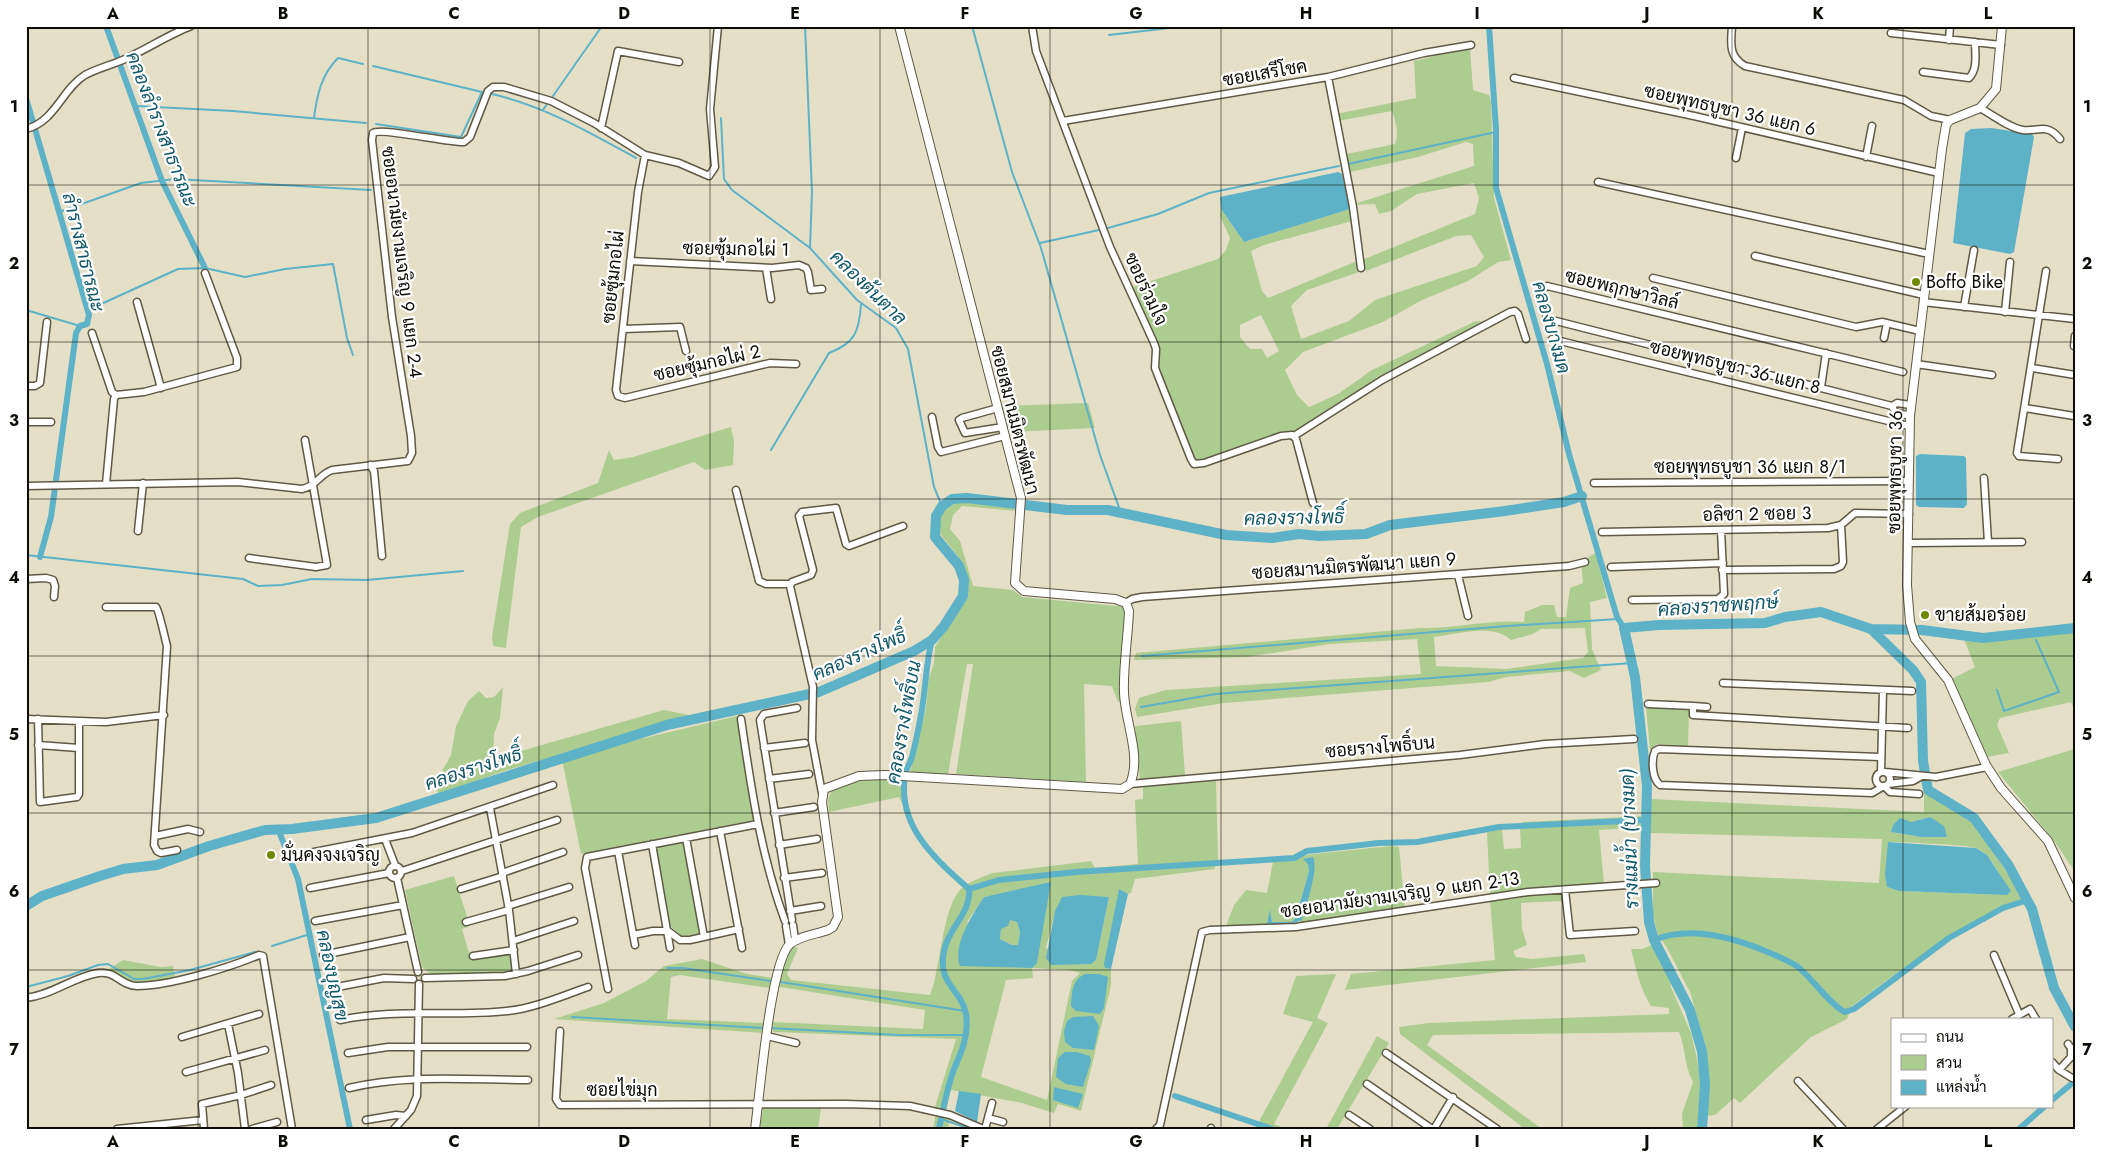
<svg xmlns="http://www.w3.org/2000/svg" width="2101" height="1155" font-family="Jost,Sarabun,sans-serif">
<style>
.green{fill:#adcc90;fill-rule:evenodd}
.water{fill:#5db2c8;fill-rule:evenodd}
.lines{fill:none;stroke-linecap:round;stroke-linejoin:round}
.stream{stroke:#5db2c8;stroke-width:2}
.canal{stroke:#5db2c8;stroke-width:6}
.river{stroke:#5db2c8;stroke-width:10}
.minor-casing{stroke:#5f5946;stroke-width:9}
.tertiary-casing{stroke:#5f5946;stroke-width:10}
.minor{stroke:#fff;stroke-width:6}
.tertiary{stroke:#fff;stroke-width:8}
.grid{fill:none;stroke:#0d0b05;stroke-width:1;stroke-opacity:0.55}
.poi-dot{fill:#6e8900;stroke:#fff;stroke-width:2}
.labels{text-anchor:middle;stroke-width:4.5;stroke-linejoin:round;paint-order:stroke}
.street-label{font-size:18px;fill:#0d0b05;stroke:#fff}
.poi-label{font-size:18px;fill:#0d0b05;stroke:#fff;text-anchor:start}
.water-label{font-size:19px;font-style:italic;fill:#105868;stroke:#fff}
.neatline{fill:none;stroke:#0d0b05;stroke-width:2}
.grid-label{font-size:16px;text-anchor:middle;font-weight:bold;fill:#0d0b05}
</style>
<rect width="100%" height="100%" fill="#e6dfc8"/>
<path class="green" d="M1470,48l3,42 16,5 2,6 3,97 17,62 -13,2 -30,19 -46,19 -39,22 -80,30 -18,18 12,25 12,12 29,-13 34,-24 104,-49 14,1 -72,34 -124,75 -95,29 -4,-1 -5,-6c-10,-27 -36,-74 -30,-101l-27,-60v-5l85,-28 8,-9 4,-12 -10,-22 1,-7 23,33 106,-33 2,12 -88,24 -13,6 11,40 6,7 89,-37 2,11 -52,18 -16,16 10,33 48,-18 26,-21 102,-34 7,-9 -13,-22 -15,1 -90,35 -4,-11 113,-46 4,-16 -5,-15 -57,11 -26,17 -12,3 -4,-10 -24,1 123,-39 -1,-22 -7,-2 -48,15 -72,16 -4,-18 53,-11c4,-11 1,-22 -3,-33l-54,10 -2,-7 80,-16 -2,-37zM1261,315l18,36 -12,7 -5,-9h-12l-10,-12v-12z
M1088,403l7,25 -85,4 -7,-26z
M731,427l3,14 -1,24 -28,5 -11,-8 -156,55 -17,10 -15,121 -13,-2 -1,-9 18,-113 10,-11 78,-30 11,-33 5,10 19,-3z
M963,500l54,6v5l-55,-5 -9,9 -3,14 10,12 13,45 40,4 9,7 104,10 -4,93 -4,2 -6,-16 -28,-2 2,98 -130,-8 17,-110h-6l-19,110 -38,-2 16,-64 3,-30 5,-15 1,-16 26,-42 5,-12v-15l-9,-23 -16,-20 -5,-10c5,-15 13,-21 27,-25z
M1596,553l11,45 -17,4 2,47 9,21 -17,8 -14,-7 -64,6 -18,5 -264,21 -87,14 -2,-8 4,-11 27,-8 255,-16 -4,-35 -87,5 -83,13 -113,3 2,-7 284,-25c35,1 69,-9 104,-6l1,-10 17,-7h12l3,12h9l4,-29 13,-5 -2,-22zM1585,628l3,24 -5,6 -76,11 -71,-3 -2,-29c23,-3 59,-14 77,3l22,-6 8,-5z
M2075,632v79l-4,-9 -71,16 -3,7 12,28 -22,4 -35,-78 23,-12 -11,-28 71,-2z
M503,687l-3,31 -6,16 -1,25 171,-49 30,6 -187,54 -69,25 -2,-13 15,-27 5,-29 12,-25 11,-10 7,7 8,-1z
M1646,707l43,2 -1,37 -31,-2 -7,6z
M737,716l17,104 -173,34 -18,-90 -3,-2 76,-22z
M1181,721l4,54 -45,4 -5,-53z
M2075,749v123l-20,-30 -57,-70z
M884,779l17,3 1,21 -3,-6 -70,15 -1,-13 4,-9 19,-8z
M1216,781l2,79 -3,1v8l-80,10 -4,14 -3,1 -9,-4 -14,78 6,1v16l-30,126 -23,-7 -4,9 -32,-10 -71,-13 -6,25 5,2 -2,12h-15l3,-16 -1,-6 21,-68 -183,-7v-10l150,7 2,-19 -145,-23 -3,-1 9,-31 7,-8 5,1 -11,26 4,6 139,15c11,-27 11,-80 29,-104 8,-9 23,-14 34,-18l98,-12 4,7 43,-4 -3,-64 8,-1v-12zM1006,894l31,70 -70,-42 17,-25zM1062,897h47l-13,63c-15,12 -35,-5 -50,-12l9,-36zM1032,968l37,2 11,3 -8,8 -25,119 -66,-23 25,-97 27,-2z
M1924,783l8,4 44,40 49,72c-67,28 -115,64 -173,107l-5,13 -36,18 -71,66 -6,-5 -19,17 -9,1 2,-10 -1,-56 -17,-58 -24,-46 -8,-11 -5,-19v-44l226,11 3,-44 -231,-6v-34l273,13zM1930,817l16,20h-25l-30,-5 20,-10zM1888,842c12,0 81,3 88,6 18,9 26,30 31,47l-108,-4 -12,-4z
M1644,816l-1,11 -44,3 5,54 -114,11 -3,-63 15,-3 2,20 17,-1 -1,-20 2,-6z
M684,841l17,94 -20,1 -11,-10 -15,-79z
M1391,846l8,1 6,62 -114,16 -65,1 8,-21 12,-15 21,3 6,-31 40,-8zM1308,864l3,22 -12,37h-32l3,-13 2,12h20l4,-5 13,-46z
M454,876l16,50 -8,3 9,31 42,-6 -1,18 -80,3 -10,-8 -17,-77z
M1563,894v7l-42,2 1,26 5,16 -14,6 3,6 16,2 52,-5 2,8 -241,28 6,-16 144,-14 -5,-60 41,-5z
M1010,920l7,2 3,10 -2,13h-6l-12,-6 1,-10z
M1652,945l19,35v7l20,46 5,21 5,28 -4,47h-14l-1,-15 11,-32c-9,-17 -7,-32 -14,-50l-246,3 -6,10 115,84h-17l-125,-95 -1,-7 30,-4 240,-9v-6l-18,-2c-11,-17 -15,-37 -20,-57h11z
M702,959l45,15 26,4 -4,10 -89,-13 -9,2 -4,42 98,4v10l-211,-14 50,-16 42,-22 18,-15z
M123,960l38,7 12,-1 2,11 -31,6h-14l-21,-14z
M1336,974l-19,44 11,5 -54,101 13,5 -31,-2 57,-105 -30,-8 13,-38z
M1377,1036l12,7 -52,86h-11z
M767,1107l54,1 -3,21h-58l3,-21z"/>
<path class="water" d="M1991,128l41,6 2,3 -20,115 -4,2 -57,-11 12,-110 6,-4z
M1338,172l4,2 8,35 -106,33 -23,-33 -1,-12z
M1920,454l44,2 2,2 1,46 -3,4 -45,-1 -3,-2v-49z
M1930,817l14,9 3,11h-26l-30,-5 2,-7 7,-7 11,4z
M1888,842l88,6 11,7 24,36 -4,4 -108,-4 -12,-4 -2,-12z
M1313,857c6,12 -7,49 -11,63l-11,4h-24l3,-15 2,13h20l4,-5 13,-46 -1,-7 -5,-5z
M1051,882l-14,81 -5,5 -72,-2c-8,-20 13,-53 24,-69zM1010,920l7,2 3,10 -2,13h-6l-12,-6 1,-10 7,-3z
M1119,889l9,5 -17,75 -6,-1 -1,-4z
M1080,895l29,2 -13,63 -5,4 -40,1 -5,-7 9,-47 7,-14z
M1085,974h14l9,3 -4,31 -4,6 -24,-3 -5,-5c1,-14 1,-26 14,-32z
M1093,1016l6,10 -5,24 -21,-2 -8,-6 -1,-10 3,-11 6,-4z
M1065,1052h12l13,4 1,5 -8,26 -17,-3 -10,-7 2,-19z
M1054,1087l29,7 -5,14 -25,-8z
M959,1091l22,3 -4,28 -22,-11z"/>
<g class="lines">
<path class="stream" d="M805,26l7,166 -2,56 47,52 39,28 12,21 26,138 8,19
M972,26l40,146 29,76 59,207 21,58
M1109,35l78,-9
M373,66l109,26 -21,45 -85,-13
M492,94c52,12 97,38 144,64
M553,96l49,-70
M136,106l97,5 133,12
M543,110l4,-6
M314,118c3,-23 7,-43 24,-60l25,6
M721,118l3,61 8,11 78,58
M1348,164l148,-32
M59,212l82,-29 34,-4 196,11
M1108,228l50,-14 51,-21 130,-27
M1040,243l59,-13
M26,310l54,16
M88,310l90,-41 27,-1 40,9 40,-8 48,-5 14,74 6,17
M771,450l58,-97c26,-10 30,-21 32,-48
M26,555l217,24 15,7 24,-1 30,-6 55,1 96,-9
M1142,656l365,-30 111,-7
M1997,690l7,21 55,-19 -23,-52
M1141,707l75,-13 416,-31
M272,946l38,-12
M667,968h16l87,13
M781,982l184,29
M26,987l42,-11 30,-11 10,-1 26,15h9l47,-9 65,-18
M572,1017l192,11
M769,1028l130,7h66
M941,1119l30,10"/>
<path class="canal" d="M106,26l56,155 43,87
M1489,26l7,103v59l51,176 22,90 48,163 7,11
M26,98l63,217 -2,9 -7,2 -4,7 -25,184 -11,40
M932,640c-7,26 -6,53 -12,80 -2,12 -5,25 -8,37 -2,6 -6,12 -7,18 -8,51 29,83 64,114 3,23 -21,39 -25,62 -7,34 17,37 22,63 3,21 -4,37 -12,55 -7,19 -11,40 -15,60
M278,829l20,50 52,250
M969,889l30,-9 77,-8 218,-14 13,-7 72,-8 38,-1 82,-15 148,-7
M1654,940c38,-15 81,-2 116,13 9,4 20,8 28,14 14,11 33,39 47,45l9,-3 95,-71 54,-30 25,-8
M1175,1096l97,33
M2052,1100l23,-19
M2019,1129l26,-23"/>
<path class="river" d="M1871,629l42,41 8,12 2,79 5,29 46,28 35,48 23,43 22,79 21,39
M26,906l16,-10 58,-20 23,-7 34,-4 52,-19 56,-16 27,-1 84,-11 291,-93 152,-33 95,-41 18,-11 12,-14 19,-30 1,-16 -5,-14 -24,-29 1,-21 6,-10 10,-7 15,-1 100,12h41l118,25 46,3 27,-4 20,2 47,-2 24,-9 115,-14 59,-9 18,-6
M1702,1129l3,-44 -3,-34 -12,-41 -36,-70 -5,-18 -4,-56 2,-80 -12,-109 -11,-49 35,-3 106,-2 20,-6 36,-5 50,17 51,1 61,8 92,-10"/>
<g class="minor-casing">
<path id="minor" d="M1032,26l4,25 74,196 44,96 2,6 -1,19 36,91 3,5 10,-1 77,-27 11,-1 4,4 17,64
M1732,26c-1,17 -4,30 13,40l159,34 27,16 19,4
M1891,33l110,12
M1949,40l1,-14
M1923,72l46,6c9,-9 6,-24 6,-36
M1328,77l25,130 8,61
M1514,78l180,38 245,57
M1980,108c13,7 29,20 43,22 16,2 23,-8 37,9
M1063,121l265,-44 96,-24 47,-8
M601,128l17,-77 61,11
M26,129c29,-7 36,-40 59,-54 13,-7 27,-10 40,-16 22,-10 43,-24 66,-33
M645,155l-7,37 -22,198 2,6 7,2 145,-35 26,1
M1866,157l6,-31
M1736,158l6,-30
M1598,182l331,72
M1755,256l169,39
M630,261l142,7 27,-3 7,3 2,4 3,18 11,-1
M766,268l5,31
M2046,271l-29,182 2,3 39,3
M1653,278l203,49 26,-5 38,9
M137,302l24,86
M1923,302l152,17
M1964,307l10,-57
M2005,312l5,-50
M623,329l57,-2 6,24
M92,333l20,59 4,3
M1884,338l3,-15
M1552,339l357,87
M2074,346l1,-10
M1916,364l76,11
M2032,368l43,7
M1903,372l-356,-86 -7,4 7,28 5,2 340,86 3,6 15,4
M26,386h9l5,-3 7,-61
M1821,387l5,-34
M1892,406l5,-3 13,2
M998,408l-36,10 -3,2 6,13 38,-6
M2025,408l49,8
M932,417l6,30 3,5 64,-16
M26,422h25
M1294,436l88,-56 128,-68 5,-1 3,3 8,25
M370,465l4,6 8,85
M1984,478l4,64
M1594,483l313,-2
M106,484l8,-85 2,-4 28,-3 93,-25v-9l-32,-85
M26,486l212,-4 64,7c13,-2 18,-15 30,-19l76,-9 4,-8 -1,-17 -19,-119 -20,-177 1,-7c8,-6 75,10 91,9l6,-5 18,-46 5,-4h11l47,14 43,22 51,32 34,8 30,13 6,-9 -5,-58 8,-83
M736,490l23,91 7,3h25
M138,531l5,-48
M1602,532l226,-4 13,-3 14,-12 54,1
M1909,543l113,-1
M249,558l67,9 11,-2 -22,-125
M1611,567l112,-4
M1722,570l112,-1 7,-3 2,-4 -2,-37
M1458,575l10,41
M26,579l20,-1 7,2 2,6 -1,11
M1632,600l86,-1 6,-5 -3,-64
M1126,603l6,-4 10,-2 427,-31 16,-4
M106,607h50c3,3 9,32 11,39l-13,199 3,6 4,2 16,-3
M1723,683l189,8
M1648,704l45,2v9l215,13
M1693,706l14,1
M26,719l80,3 58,-7
M38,719l2,83 37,-5 2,-3v-71
M741,719c10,69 20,137 44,202
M38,745l41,3
M764,748l41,-5
M1880,757l-221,-8 -4,2c-4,9 -3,28 5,34l212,8 12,-7 6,6 29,2
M1876 779a7 7 0 1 1 14 0a7 7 0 1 1-14 0Z
M1881,772l2,-82
M1885,772l51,5 51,-10
M769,779l40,-5
M1130,784l330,-29 85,-11 89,-5
M1888,784l25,-3 7,-4
M822,793l-10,-53 1,-53 -23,-101 2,-4 19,-7 2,-5 -14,-54 3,-4 34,-4 10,36 3,2 54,-20
M490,808l19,102 7,64
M774,813l40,-6
M720,831l22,117
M155,836l33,-7 12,3
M686,838l18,99
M385,839l10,26
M652,844l18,104
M779,845l38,-6
M618,851l17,94
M304,854l108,-21 141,-48
M389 872a6 6 0 1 1 12 0a6 6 0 1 1-12 0Z
M402,871l155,-51
M502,873l61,-21
M397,878l21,94
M784,878l38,-5
M310,888l79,-15
M461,889l42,-13
M1565,890l5,45 65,-4
M508,906l61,-19
M790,911l31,-5
M792,920l-32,-200 4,-6 33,-6
M315,921l88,-16
M466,922l43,-12
M793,925l2,15
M786,926l3,19
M633,935l20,-4h15l12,9h10l49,-11
M513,941l61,-20
M323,955l87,-18
M1994,955l25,59
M473,956l41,-6
M425,978l80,-2 23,-5 50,-16
M332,988l52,-10 29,1
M608,989l-23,-121 2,-11 171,-33
M26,998c26,-3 47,-21 72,-25 17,-3 23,13 39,13 32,0 91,-18 122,-31l4,1 29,173
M2012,1019l18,-10 6,10
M340,1020c55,-12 111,-3 167,-9 28,-3 55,-15 81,-24
M228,1024l10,49 7,56
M560,1031l-4,68 4,6 285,-1 65,2 40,9 33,14
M767,1036l29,7
M182,1037l77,-23
M348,1053l40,-6h139
M1386,1053l111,76
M2052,1062l7,8 13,8
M2059,1070l12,-13v-9l-3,-4
M186,1072l79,-22
M1798,1081l45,48
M1367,1084l65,45
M349,1088c59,-14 119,-8 179,-8
M1349,1115l21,14
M988,1118l15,4
M366,1120l30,-5 10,1
M117,1129l86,-9
M204,1129l-2,-25 39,-9 30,-10
M252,1129l25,-7
M394,1129l17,-19 6,-14 2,-112
M985,1129l7,-26
M1156,1129l4,-4 42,-193 8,-2 86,-3 232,-35 128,-9
M1211,1129v-1
M1434,1129l19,-32
M1877,1129l29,-23"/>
</g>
<g class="tertiary-casing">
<path id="tertiary" d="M2002,26l-6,63 -16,19 -30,12 -4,5 -4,24 -32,267 -3,169 3,37 5,17 33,41 38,85 15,23 47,53 27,57
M755,1129c5,-35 15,-163 34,-184 9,-9 28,-11 39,-15l5,-3 5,-10 -16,-115 2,-13 35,-13 26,-1 237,14 8,-5c12,-28 -5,-62 -6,-91 -1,-28 4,-55 5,-82l-3,-8 -11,-4 -91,-8 -9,-8 6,-85 -122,-472"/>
</g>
<use href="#minor" class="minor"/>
<use href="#tertiary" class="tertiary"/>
</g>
<path class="grid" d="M198,26v1103M368,26v1103M539,26v1103M710,26v1103M880,26v1103M1050,26v1103M1221,26v1103M1392,26v1103M1562,26v1103M1732,26v1103M1903,26v993M26,185h2049M26,342h2049M26,499h2049M26,656h2049M26,813h2049M26,970h2049M1903,1106v23"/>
<g class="poi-dot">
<circle cx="1916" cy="282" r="5"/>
<circle cx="1925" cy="615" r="5"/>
<circle cx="271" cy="855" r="5"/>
</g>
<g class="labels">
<g class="street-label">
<text transform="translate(1265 73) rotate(-10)" y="6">ซอยเสรีโชค</text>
<text transform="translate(1730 110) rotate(13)" y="6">ซอยพุทธบูชา 36 แยก 6</text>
<text transform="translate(736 249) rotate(1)" y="6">ซอยซุ้มกอไผ่ 1</text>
<text transform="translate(402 262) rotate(83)" y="6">ซอยอนามัยงามเจริญ 9 แยก 2-4</text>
<text transform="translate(613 277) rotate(-84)" y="6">ซอยซุ้มกอไผ่</text>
<text transform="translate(1146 289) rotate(65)" y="6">ซอยร่วมใจ</text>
<text transform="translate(1622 289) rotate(14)" y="6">ซอยพฤกษาวิลล์</text>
<text transform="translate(707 363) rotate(-13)" y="6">ซอยซุ้มกอไผ่ 2</text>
<text transform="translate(1735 367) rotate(14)" y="6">ซอยพุทธบูชา 36 แยก 8</text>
<text transform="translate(1015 420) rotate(76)" y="6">ซอยสมานมิตรพัฒนา</text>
<text x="1750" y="473">ซอยพุทธบูชา 36 แยก 8/1</text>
<text transform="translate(1895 472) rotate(-89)" y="6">ซอยพุทธบูชา 36</text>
<text transform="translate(1757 514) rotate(-1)" y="6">อลิซา 2 ซอย 3</text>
<text transform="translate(1354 566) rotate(-4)" y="6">ซอยสมานมิตรพัฒนา แยก 9</text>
<text transform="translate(1380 747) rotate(-5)" y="6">ซอยรางโพธิ์บน</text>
<text transform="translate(1400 895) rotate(-8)" y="6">ซอยอนามัยงามเจริญ 9 แยก 2-13</text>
<text x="622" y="1096">ซอยไข่มุก</text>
</g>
<g class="poi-label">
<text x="1926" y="288">Boffo Bike</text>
<text x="1935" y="621">ขายส้มอร่อย</text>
<text x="281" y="861">มั่นคงจงเจริญ</text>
</g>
<g class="water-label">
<text transform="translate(162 129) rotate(69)" y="7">คลองลำรางสาธารณะ</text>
<text transform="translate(84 252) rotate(76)" y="7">ลำรางสาธารณะ</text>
<text transform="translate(869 287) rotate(44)" y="7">คลองต้นตาล</text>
<text transform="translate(1552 327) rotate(74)" y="7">คลองบางมด</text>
<text transform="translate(1294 517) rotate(-1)" y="7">คลองรางโพธิ์</text>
<text transform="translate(1718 605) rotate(-4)" y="7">คลองราชพฤกษ์</text>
<text transform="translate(859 654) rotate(-24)" y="7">คลองรางโพธิ์</text>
<text transform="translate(903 722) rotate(-80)" y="7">คลองรางโพธิ์บน</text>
<text transform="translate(473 768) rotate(-18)" y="7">คลองรางโพธิ์</text>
<text transform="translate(1629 839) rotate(-92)" y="7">รางแม่น้ำ (บางมด)</text>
<text transform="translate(333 975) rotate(78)" y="7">คลองบุญสุข</text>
</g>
</g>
<rect width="2101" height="1155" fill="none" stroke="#ffffff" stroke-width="55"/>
<rect x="1891" y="1018" width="162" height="90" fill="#ffffff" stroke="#9e9d9b"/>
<rect x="1901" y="1034" width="25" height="8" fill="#ffffff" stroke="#9e9d9b"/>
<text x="1936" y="1042" font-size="15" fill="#0d0b05">ถนน</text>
<rect x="1901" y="1055" width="25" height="15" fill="#adcc90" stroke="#9e9d9b"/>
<text x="1936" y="1068" font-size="15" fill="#0d0b05">สวน</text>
<rect x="1901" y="1080" width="25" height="15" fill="#5db2c8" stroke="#9e9d9b"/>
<text x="1936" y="1092" font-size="15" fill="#0d0b05">แหล่งน้ำ</text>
<rect x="28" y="28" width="2046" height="1100" class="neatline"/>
<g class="grid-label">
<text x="113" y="19">A</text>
<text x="283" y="19">B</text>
<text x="454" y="19">C</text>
<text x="624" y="19">D</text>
<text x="795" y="19">E</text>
<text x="965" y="19">F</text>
<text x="1136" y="19">G</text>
<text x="1306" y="19">H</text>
<text x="1477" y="19">I</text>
<text x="1647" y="19">J</text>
<text x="1818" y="19">K</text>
<text x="1988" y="19">L</text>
<text x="14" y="112">1</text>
<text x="2087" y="112">1</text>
<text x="14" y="269">2</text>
<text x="2087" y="269">2</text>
<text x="14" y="426">3</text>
<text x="2087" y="426">3</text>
<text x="14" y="583">4</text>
<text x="2087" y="583">4</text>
<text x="14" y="740">5</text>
<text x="2087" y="740">5</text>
<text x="14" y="897">6</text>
<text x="2087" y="897">6</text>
<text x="14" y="1055">7</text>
<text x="2087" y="1055">7</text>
<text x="113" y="1147">A</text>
<text x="283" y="1147">B</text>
<text x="454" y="1147">C</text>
<text x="624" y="1147">D</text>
<text x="795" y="1147">E</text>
<text x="965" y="1147">F</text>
<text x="1136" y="1147">G</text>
<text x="1306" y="1147">H</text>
<text x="1477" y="1147">I</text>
<text x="1647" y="1147">J</text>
<text x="1818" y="1147">K</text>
<text x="1988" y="1147">L</text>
</g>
</svg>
